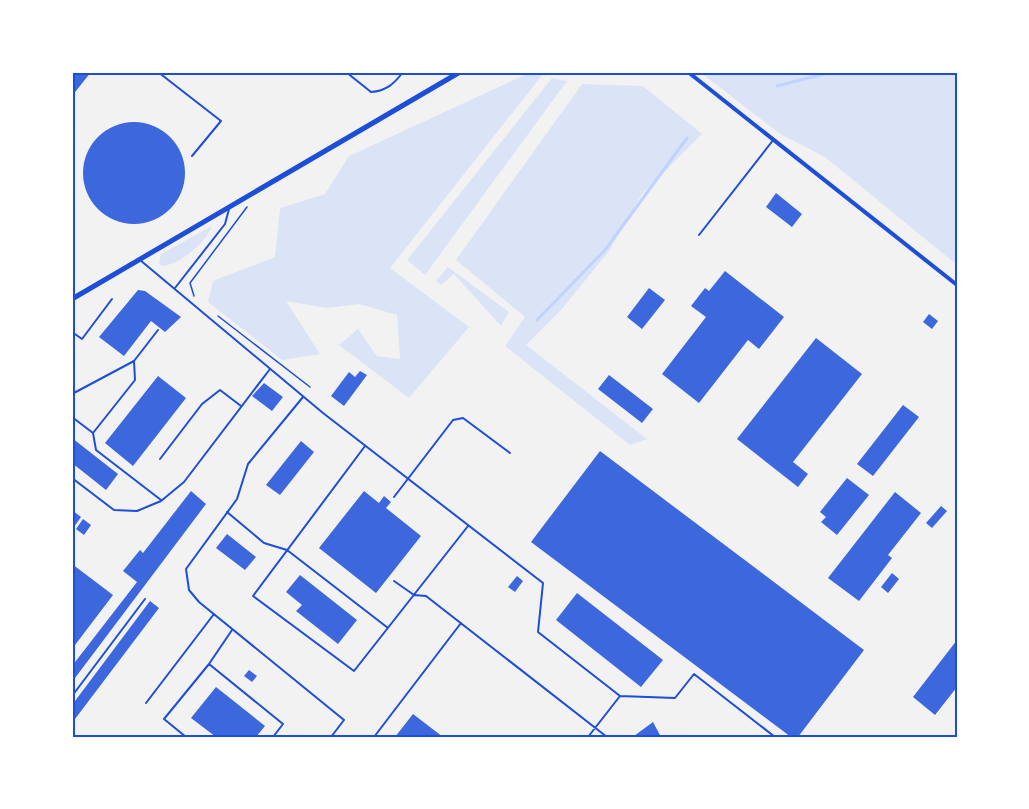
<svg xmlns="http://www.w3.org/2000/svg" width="1029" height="809" font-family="'Source Sans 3',sans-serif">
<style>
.green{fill:#dbe4f7}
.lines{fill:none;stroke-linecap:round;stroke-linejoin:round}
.stream{stroke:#bfd3fe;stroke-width:3}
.building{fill:#3d67dc}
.path{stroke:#1d4ed8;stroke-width:1.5}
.service{stroke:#1d4ed8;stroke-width:2}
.minor{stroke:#1d4ed8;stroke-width:4}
.tertiary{stroke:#1d4ed8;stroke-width:5}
.neatline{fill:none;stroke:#1d4ed8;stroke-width:2}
</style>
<rect width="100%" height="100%" fill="#f2f2f2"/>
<path class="green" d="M700,72h257v193l-132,-108 -45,-23z
M527,74h16l-153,194 79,59 -60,71 -70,-53 19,-16 19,27 23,3 -3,-44 -38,-11 -32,4 -41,-7 34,53 -38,6 -74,-58 5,-21 62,-24 5,-49 45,-14 24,-38z
M552,78l15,3 -142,194 -18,-15z
M582,84l61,2 59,48 -60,60 -33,57 -47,58 -36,36 121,94 -17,6 -125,-99 20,-29 -69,-57z
M212,226c-6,17 -31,38 -50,40l-3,-3 2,-9z
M448,267l61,45 -8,14 -47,-52 -13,11 -5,-4z"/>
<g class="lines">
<path class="stream" d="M777,86l55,-14
M537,320l68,-70 82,-112"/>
</g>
<path class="building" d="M72,72h19l-19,24z
M83 173a51 51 0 1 1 102 0a51 51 0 1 1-102 0Z
M776,193l26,21 -10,13 -26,-20z
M725,271l59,46 -25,32 -11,-9 -49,63 -37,-29 44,-57 -15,-11 14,-18 4,3z
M649,288l16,12 -23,29 -15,-12z
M138,290l7,1 36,26 -16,15 -14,-11 -27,35 -25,-19z
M929,314l9,7 -6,8 -9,-7z
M816,338l46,36 -69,88 15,12 -10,13 -61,-48z
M360,371l7,4 -23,31 -13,-10 18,-24 6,5z
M609,375l44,34 -11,14 -44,-34z
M158,376l28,22 -53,68 -28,-23z
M264,383l19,14 -11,14 -20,-15z
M903,405l16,12 -46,59 -16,-12z
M72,438l46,36 -12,16 -34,-27z
M301,441l13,11 -34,43 -14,-10z
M600,451l264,199 -66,87h-7l-260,-195z
M847,478l22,17 -32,40 -16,-13 5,-5 -6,-5z
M191,491l15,13 -134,178v-16l65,-84 -14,-11 17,-21 3,3z
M364,491l15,12 5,-7 7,6 -5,6 35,28 -45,57 -57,-45z
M895,492l26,21 -33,42 4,3 -33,43 -31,-23z
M941,506l6,5 -15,17 -6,-5z
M72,510l9,7 -7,10 -2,-1z
M83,519l8,6 -7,10 -8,-6z
M227,534l29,23 -11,13 -29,-22z
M72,564l41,31 -41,54z
M892,573l7,6 -11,14 -7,-6z
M300,575l57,45 -19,24 -42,-33 6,-6 -16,-13z
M517,576l6,5 -8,11 -7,-5z
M577,593l86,67 -22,27 -85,-67z
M150,601l9,7 -87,115v-18z
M957,640v47l-22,28 -22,-18z
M249,670l8,6 -5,6 -8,-6z
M216,687l49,39 -9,11h-40l-25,-19z
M413,714l30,23h-48z
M653,722l8,15 -27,-1z"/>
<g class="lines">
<path class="path" d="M194,296l-4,-13 57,-76
M218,316l92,71"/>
<path class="service" d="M158,72l63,49 -29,35
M346,72l25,20c15,-1 23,-8 32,-20
M699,235l75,-96
M140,260l183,153 220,170 -5,49 82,64 55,2 19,-24 81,63
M175,288l50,-64 4,-15
M72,332l10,7 30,-40
M134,361l1,19 -42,53 3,17 65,50
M72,394l62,-33 24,-31
M303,397l-55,67 -11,35 -51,70 3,21 10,12 145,118 -13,17
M72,417l21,16
M365,446l-112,150 101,75 114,-145
M160,459l42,-55 18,-14 21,16
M72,478l42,32 23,1 24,-10 23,-19 86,-113
M394,497l59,-77 10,-2 47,35
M227,512l37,31 23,7 101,78
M394,581l20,14 12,1 181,141
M209,664l74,60 -10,13
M72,696l73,-97
M146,703l68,-89
M186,737l-22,-18 45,-55 23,-34
M374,737l87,-114
M588,737l32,-41"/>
<path class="minor" d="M688,72l269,213"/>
<path class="tertiary" d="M72,299l388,-227"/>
</g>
<rect width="1029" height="809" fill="none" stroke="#ffffff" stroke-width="147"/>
<rect x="74" y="74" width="882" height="662" class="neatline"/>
</svg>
